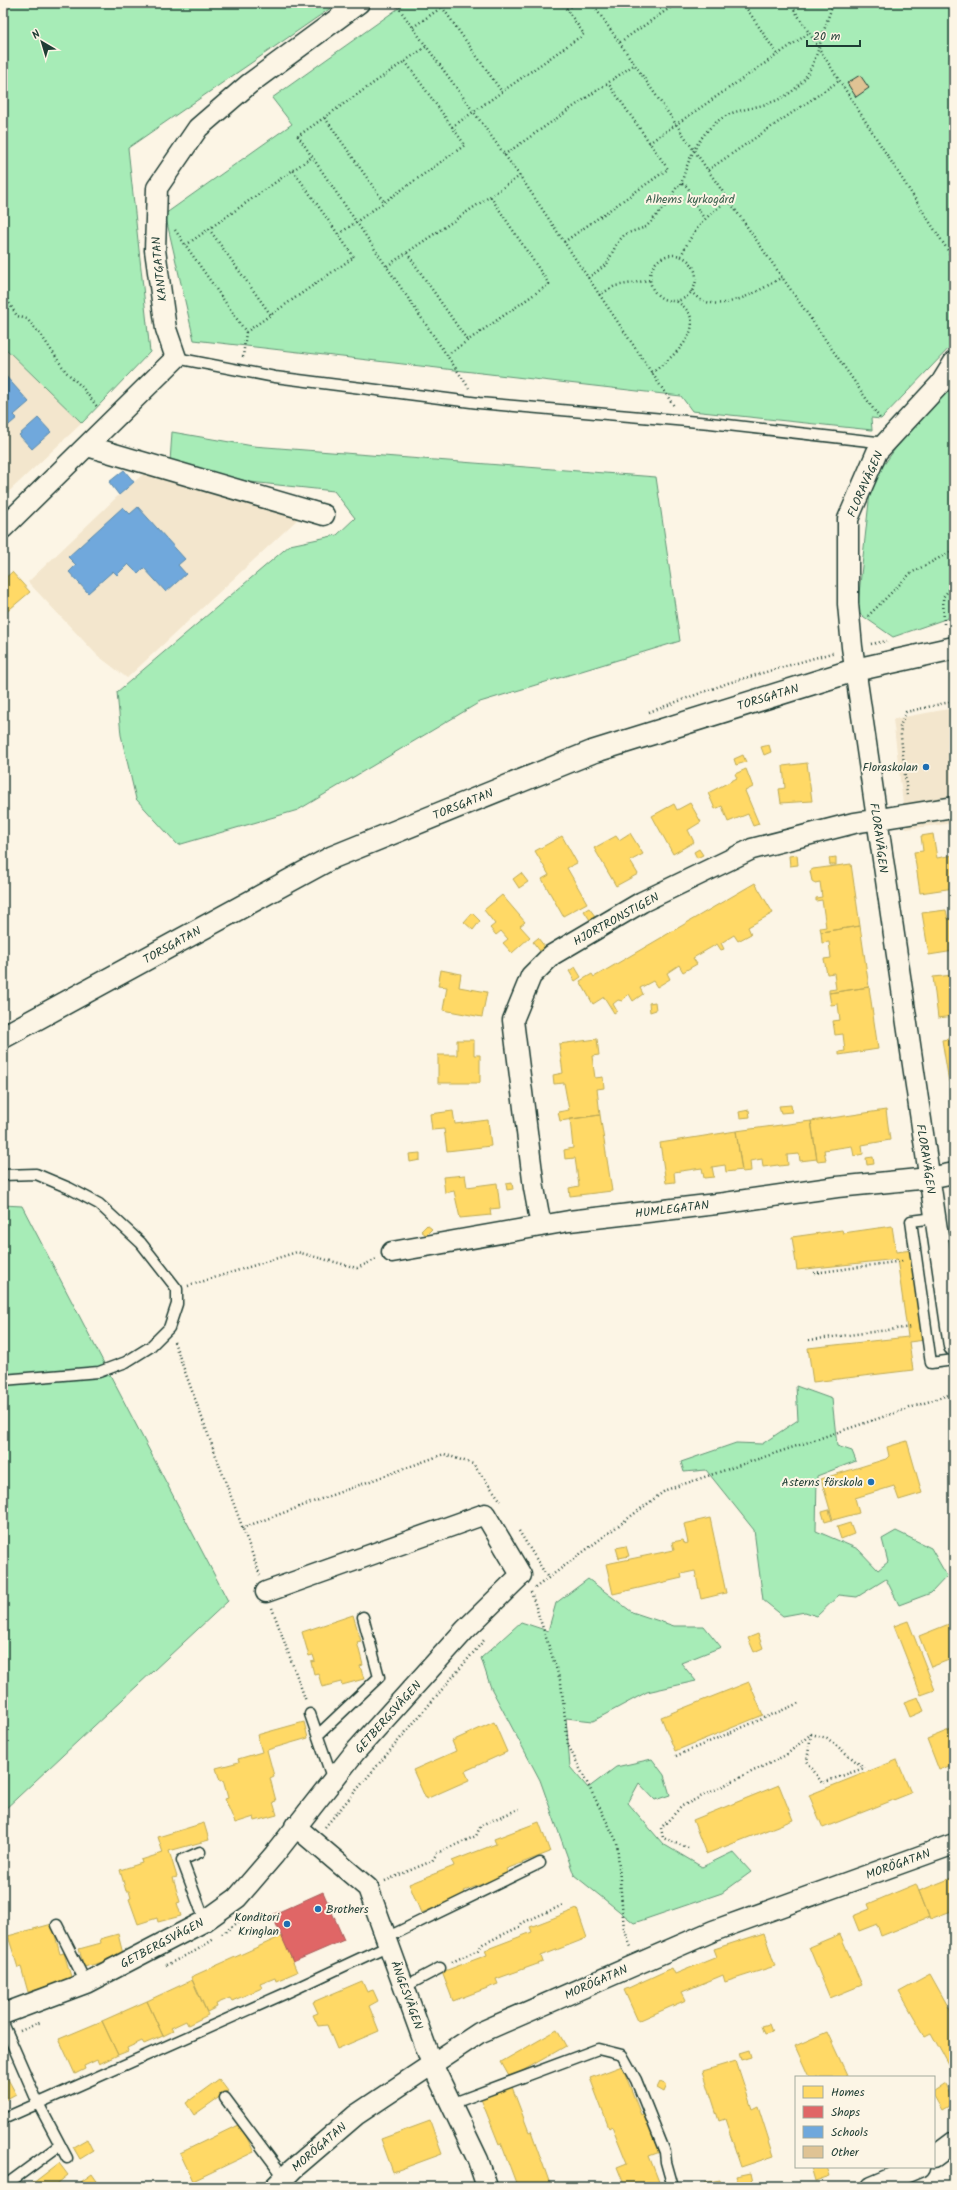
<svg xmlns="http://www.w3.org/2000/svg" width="957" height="2190" font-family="Kalam,sans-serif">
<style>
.built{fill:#f3e6cd}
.green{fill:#a7ecb7;stroke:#639476}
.homes{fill:#ffd966;stroke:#bcaa57}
.shops{fill:#e06666;stroke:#a65a57}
.schools{fill:#6fa8dc;stroke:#5788aa}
.building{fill:#dfc394;stroke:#1f3d34}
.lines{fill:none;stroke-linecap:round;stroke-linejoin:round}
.service-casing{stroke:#1f3d34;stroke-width:13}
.minor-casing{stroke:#1f3d34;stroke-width:23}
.secondary-casing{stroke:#1f3d34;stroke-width:25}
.path{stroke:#1f3d34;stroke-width:2.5;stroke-dasharray:1 3;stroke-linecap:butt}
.service{stroke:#fcf5e5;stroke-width:10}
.minor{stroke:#fcf5e5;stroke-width:20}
.secondary{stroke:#fcf5e5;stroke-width:22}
.poi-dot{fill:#1f6fb2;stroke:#fcf5e5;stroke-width:1.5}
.labels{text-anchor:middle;stroke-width:4;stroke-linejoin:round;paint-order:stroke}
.park-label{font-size:12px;fill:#3a604e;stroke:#fcf5e5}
.street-label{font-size:12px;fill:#1f3d34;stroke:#fcf5e5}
.poi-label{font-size:12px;fill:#1f3d34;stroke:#fcf5e5;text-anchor:end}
</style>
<rect width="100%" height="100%" fill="#fcf5e5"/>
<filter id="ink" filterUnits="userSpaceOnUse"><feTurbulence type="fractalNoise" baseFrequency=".025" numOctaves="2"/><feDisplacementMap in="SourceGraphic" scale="8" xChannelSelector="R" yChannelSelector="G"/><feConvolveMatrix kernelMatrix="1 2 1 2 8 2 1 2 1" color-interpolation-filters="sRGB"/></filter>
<g filter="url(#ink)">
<path class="built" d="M3,346l79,77 -79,74z
M124,470l10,12 14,-12 152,47 -173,161 -30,-23 -69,-73 91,-87 -10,-13z
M954,708v115l-48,6 -13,-110z"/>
<path class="green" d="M3,3h335l-210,145 22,204 -68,71 -79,-77z
M401,3h552v341l-72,75 -10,-1 1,12 -180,-19 -11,-15 -487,-56 -29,-126 127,-90 -20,-26 131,-93z
M954,380v236l-61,21 -36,-25 14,-129 24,-34 50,-56z
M172,432l81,14 403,31 24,164 -200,61 -182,108 -120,35 -42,-46 -15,-64 -4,-43 173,-147 47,-10 18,-17 -21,-27 -84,-9 -80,-20z
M3,1205l19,1 206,395 -225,210z
M796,1386l36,13 5,47 15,5 4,10 -39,15 -1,55 42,18 20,21 10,-8 -6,-23 14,-8 35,17 16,28 -16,17 -32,12 -13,-26 -29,18 -18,-2 -22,21 -12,-4 -22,4 -20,-16 -9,-70 -48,-60 -22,2 -3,-10 55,-19 26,1 36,-24z
M588,1579l44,33 42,14h30l17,21 -40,16 15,18 -49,11 -54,29 -27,-3 4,49 18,21 28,-21 36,-8 12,16 6,20 -15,5 -16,-17 -11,20 35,41 39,23 31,-15 18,20 -29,21 -88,30 -60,-48 -34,-95 -49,-92 -10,-30 40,-36 27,9 8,-28z"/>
<path class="homes" d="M12,572l18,20 -26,22 -1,-34z
M769,745l2,7 -7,3 -3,-8z
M743,755l3,7 -10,3 -2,-6z
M807,763l5,38 -31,2 -2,-14 6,-1 -2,-22z
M746,769l7,18 -8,4 14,33 -6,2 -5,-12 -20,8 -6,-16 -7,3 -7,-16 29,-15 -2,-4z
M690,803l11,19 -13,8 6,12 -21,12 -21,-38 22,-12 3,6z
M630,833l13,21 -13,7 8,13 -22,12 -22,-38 22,-12 3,4z
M933,834l4,24 17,-3v33l-34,5 -6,-41 9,-1 -2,-15z
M562,836l15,27 -10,5 20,35 -24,13 -21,-37 7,-4 -14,-24z
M699,849l4,6 -6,3 -3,-6z
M797,855l1,10 -8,1 -1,-10z
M836,857v8h-6l-1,-7z
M851,864l9,62 -39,6 -1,-4 6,-1 -4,-27 -6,1v-3l6,-1 -2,-15 -5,1 -3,-2 -2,-10 3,-2z
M521,873l7,9 -9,6 -6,-9z
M755,883l18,30 -25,14 3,7 -13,7 -4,-6 -13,8 3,6 -3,1 -4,-6 -24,14 4,6 -14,8 -4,-7 -12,8 3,6 -13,8 -4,-6 -13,7 3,6 -10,7 -4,-7 -7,7 -4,-1 -5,4 4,7 -3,2 -10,-16 -11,7 -13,-23 12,-7 2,3z
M502,895l23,27 -5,4 10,11 -18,16 -9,-10 5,-4 -7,-8 -5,4 -6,-7 5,-4 -11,-14z
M589,908l6,8 -5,4 -6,-9z
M946,910l2,9 6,-1v33l-25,4 -7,-42z
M472,913l8,8 -7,9 -9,-8z
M860,926l9,61 -40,6v-3l7,-1 -2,-16 -7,1 -3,-15 7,-1 -2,-16 -7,1 -1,-11z
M538,938l7,9 -5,4 -7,-9z
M575,967l6,10 -6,4 -6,-10z
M441,970l20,4 -2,13 28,5 -5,25 -39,-7 4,-23 -9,-1z
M954,975v41l-16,2 -5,-41z
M869,987l9,62 -39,6v-3l6,-1 -2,-17 -8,1 -2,-14 7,-1 -2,-16 -7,1 -2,-12z
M655,1002l1,8 -6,2 -1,-9z
M954,1038v43l-5,1 -7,-42z
M597,1039l2,16 -7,1 3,22 8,-1 1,11 -7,1 3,26 -40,6 -2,-9 11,-2 -5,-27 -10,1 -1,-9 10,-2 -4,-29z
M457,1040h17v15h6v28h-42v-28h19z
M791,1105l1,7 -11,1 -2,-7z
M749,1110l1,7 -10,1 -1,-6z
M886,1110l4,30 -28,5 1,9 -9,2 -2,-10 -28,4 2,10 -9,1 -6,-40z
M453,1111l2,13 33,-4 3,26 -44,5 -3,-22 -12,1 -2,-16z
M600,1115l12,76 -42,5 -1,-8 10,-2 -4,-28 -10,1 -1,-9 9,-2 -3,-29z
M811,1121l6,38 -17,2 -1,-7 -12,1 1,10 -9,1 -1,-1 -15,2 -1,-8 -12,2 1,10 -9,1 -6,-41z
M736,1131l6,39 -16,2 -1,-7 -13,2 2,10 -10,1 -2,-10 -28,4 1,10 -9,1 -6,-40z
M420,1153v7l-10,2 -1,-8z
M873,1157l1,7 -7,1 -1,-7z
M465,1175l2,12 30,-4 3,25 -10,1 1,6 -31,3 -6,-27 -9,2 -2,-16z
M512,1183l1,6 -6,1 -1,-6z
M427,1225l5,4 -6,6 -5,-4z
M892,1226l4,26 16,-2 13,90 -16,2 4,28 -100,12 -5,-34 100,-11 -11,-78 -100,11 -5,-33 50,-7 1,3z
M907,1441l15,52 -23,7 -5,-14 -39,12 4,15 -26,7 -12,-41 65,-20 3,-3 -2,-9z
M829,1510l3,10 -7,2 -3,-10z
M710,1518l16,75 -25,6 -6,-28 -14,3 1,4 -69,16 -7,-30 68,-14 -2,-8 11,-2 1,4 4,-1 -4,-19z
M850,1523l4,11 -13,5 -4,-12z
M626,1546l3,10 -10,2 -3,-10z
M353,1615l8,26 -4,1 6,23 -3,1 4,13 -22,6 -1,-3 -19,5 -4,-14 -4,1 -3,-12 4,-1 -2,-6 -4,1 -7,-24z
M908,1621l27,69 -14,5 -27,-69z
M954,1622v36l-23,9 -12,-31z
M758,1634l5,14 -9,4 -6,-14z
M749,1682l14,33 -88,36 -14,-34z
M918,1697l6,14 -14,6 -6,-15z
M304,1722l4,16 -41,12 7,26 -4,2 6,23 -3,1 4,13 -22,6 -1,-4 -19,6 -10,-24 3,-1 -5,-18 -3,1 -4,-13 23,-6 -1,-3 24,-7 -5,-17z
M494,1722l13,30 -42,19 4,9 -43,19 -13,-29 43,-19 -4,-10z
M954,1728v36l-15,6 -12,-31z
M897,1760l14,33 -88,35 -14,-33z
M779,1785l14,35 -87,34 -13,-34z
M539,1822l11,30 -44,17 2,5 -44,17 2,5 -45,17 -12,-29 45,-18 -2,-5 44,-17 -2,-5z
M204,1823l5,17 -40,11 8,26 -4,1 7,24 -3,1 4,13 -23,6 -1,-4 -19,6 -9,-25 2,-1 -2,-7h-3l-6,-21 22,-7 -1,-3 22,-7 -5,-16z
M954,1877v33l-24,9 -11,-28z
M916,1884l13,33 -48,19 -4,-12 -18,7 -6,-15 17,-7 -2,-5z
M577,1909l10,29 -46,18 2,6 -47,17 2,5 -45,17 -11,-29 45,-17 -2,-5 47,-18 -2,-5z
M52,1924l8,30 4,-1 8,27 -44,12 -7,-25 -3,1 -10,-32z
M764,1933l11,33 -50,16 -2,-7 -41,17 4,8 -48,21 -14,-31 48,-22 3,6 42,-17 -3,-8z
M118,1934l5,20 -16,5v2l-23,6 -5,-18 22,-6 -1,-4z
M840,1934l22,51 -32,13 -21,-51z
M282,1936l15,36 -21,9 -1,-3 -15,6 2,4 -30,13 -2,-3 -14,6 1,3 -10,5 -16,-35z
M930,1974l24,43v58l-23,-42 -6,3 -26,-45z
M192,1980l16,35 -20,10 -2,-4 -15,7 2,3 -10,5 -16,-35z
M362,1981l5,11 6,-2 5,11 -9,5 10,25 -42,18 -10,-24 -9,1 -5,-11 5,-2 -5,-11z
M147,2001l16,35 -19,8 -2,-3 -15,7 1,3 -10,4 -16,-34z
M102,2021l16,34 -19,9 -2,-4 -13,6 1,3 -10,5 -16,-35z
M769,2024l3,8 -7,2 -3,-8z
M557,2030l9,16 -56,32 -9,-16z
M827,2032l21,45h-39l-14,-31z
M749,2050l2,7 -10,3 -2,-7z
M736,2061l16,48 6,-3 16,50 -33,11 -16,-48 -6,2 -16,-50z
M622,2066l19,49 3,-2 16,39 -11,4 12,31h-36l-8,-20 10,-4 -15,-37 -3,2 -19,-50z
M3,2070l13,24 -13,7z
M219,2079l9,12 -34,24 -8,-12z
M660,2082l7,3 -3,7 -7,-4z
M945,2084l9,19 -12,7 -8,-14v-5z
M512,2087l17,45 2,-1 20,56h-35l-2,-3 2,-1 -15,-40 -2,1 -18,-45z
M430,2121l12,33 -49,18 -12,-33z
M240,2124l14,28 -61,29 -13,-28z
M87,2139l6,12 -13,8 -7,-12z
M59,2163l9,12 -15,12h-25z
M811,2167h16l3,9 -15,5z
M751,2173l3,14h-15l-3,-11z
M92,2174l9,13h-27z
M720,2180l1,7h-16l-1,-4z"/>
<path class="shops" d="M323,1892l21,48 -51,22 -21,-47z"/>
<path class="schools" d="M3,373l26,29 -15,13 3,3 -14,12z
M38,418l13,14 -19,17 -13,-14z
M124,470l10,12 -15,13 -10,-13z
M123,507l7,7 8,-7 47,52 -7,6 8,9 -20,18 -22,-24 -6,6 -10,-10 -11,11 -4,-4 -25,22 -19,-21 7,-7 -8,-8z"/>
<path class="building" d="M860,75l9,13 -13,9 -9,-14z"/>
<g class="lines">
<g class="service-casing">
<path id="service" d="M176,358l99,19 204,26 231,20 176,20
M3,1175l33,-1 33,14 30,16 42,39 36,46v15l-8,24 -19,19 -24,15 -27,10 -96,8
M935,1218l-24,3 20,142 23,-3
M310,1714l23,66
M318,1735l61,-58 -16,-60
M200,1852l-18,8 23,61
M57,1925l29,58
M386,1938l154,-75
M404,1987l36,-19
M3,2023l35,80 29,55
M225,2098l59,79
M451,2104l147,-55 24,6 14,25 29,72 1,10 7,25
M3,2119l281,-125 105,-49
M3,2187l57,-42"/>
</g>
<g class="minor-casing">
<path id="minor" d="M954,362l-13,21 -64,69 -29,67v85l4,43 102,699
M87,446l237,69
M3,528l173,-170 -10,-29 -11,-79 2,-62 41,-60 51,-44 110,-81
M541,1226l-7,-38 -21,-168 18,-44 21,-21 90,-53 110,-53 102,-26 100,-16
M392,1252l177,-31 156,-18 112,-16 92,-9 25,-5
M295,1826l73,62 64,176 46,96 9,27
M3,2014l83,-31 119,-62 32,-23 37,-43 81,-103 110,-122 56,-55 -36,-61 -219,78
M934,2157l20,-15
M275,2187l18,-18 63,-54 123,-82 234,-102 241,-87
M872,2187l47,-20"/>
</g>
<g class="secondary-casing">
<path id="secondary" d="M3,1037l330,-180 259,-105 263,-82 99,-22"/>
</g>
<path class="path" d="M395,3l125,173 154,230
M592,3l289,417
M743,3l34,51
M790,3l164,257
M442,7l60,85
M567,9l9,-6
M413,27l35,-24
M620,42l57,-39
M405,61l22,-15
M325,118l59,84
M452,127l132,-93 -22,-31
M649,143l160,-110
M504,155l131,-91
M293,170l19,-13
M708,170l131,-89
M681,185c7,-28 23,-63 54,-73 21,-6 44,-8 61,-24 23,-21 25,-58 38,-85
M673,200v-7l4,-6 6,-3c8,4 7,9 6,16
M209,229l62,86
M175,230l71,102 108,-75 -61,-87 -107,75
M339,234l17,-12 109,-77 -60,-84 -107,75 171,252
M564,242l104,-73 -60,-86
M407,253l60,87
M650 278a23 23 0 1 1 46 0a23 23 0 1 1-46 0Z
M681,256c13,-27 23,-39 48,-56
M387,266l133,-90
M588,278l19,-14 10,-21 8,-9 21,-7 23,-25 7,-3h11l8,6 9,13
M691,291c22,29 68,0 91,-14
M3,293l14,23 10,3 14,16 25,37 16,15 16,21
M599,295l16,-9 35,-6
M447,355l102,-71 -59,-88
M243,357l3,-25
M652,373c20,-16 63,-48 24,-72
M868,616l43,-43 43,-23
M944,624l-1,-27 11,-13
M871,644l16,-3
M649,712l79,-29 107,-31
M907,795l-7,-69 6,-14 48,-11
M814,1273l89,-12
M188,1286l109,-34 60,16 20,-9
M809,1340l103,-13
M174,1342l86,233
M242,1528l202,-74 29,10 28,37
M519,1531l29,47
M535,1588l131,-98 288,-97
M531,1592l30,91 7,62 49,97 7,87 7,18
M272,1608l34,93
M811,1734l-4,27 15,22 42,-15
M811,1734l16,4 37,30
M676,1756l123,-53
M325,1827l160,-188
M688,1848l-25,-10 -2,-10 21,-22 104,-51 25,-21
M385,1881l47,-20 5,-8 39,-17 5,-11 38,-16
M222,1934l26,-19
M452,1962l26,-12 5,-6 36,-17 3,-4 41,-18
M166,1965l31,-15 17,-11
M20,2031l21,-9"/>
<use href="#service" class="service"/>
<use href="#minor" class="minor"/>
<use href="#secondary" class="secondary"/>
</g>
</g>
<g class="poi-dot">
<circle cx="926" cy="767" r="4"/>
<circle cx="871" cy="1482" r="4"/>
<circle cx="318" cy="1909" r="4"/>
<circle cx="287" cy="1924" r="4"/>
</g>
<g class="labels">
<g class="park-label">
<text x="690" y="203">Alhems kyrkogård</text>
</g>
<g class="street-label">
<text transform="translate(159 269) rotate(-96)" y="4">KANTGATAN</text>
<text transform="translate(865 484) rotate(-66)" y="4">FLORAVÄGEN</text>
<text transform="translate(768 697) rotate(-17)" y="4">TORSGATAN</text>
<text transform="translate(463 804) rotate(-22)" y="4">TORSGATAN</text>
<text transform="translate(879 838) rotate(82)" y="4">FLORAVÄGEN</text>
<text transform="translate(616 919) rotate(-29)" y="4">HJORTRONSTIGEN</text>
<text transform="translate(172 945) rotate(-29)" y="4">TORSGATAN</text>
<text transform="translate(926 1159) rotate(81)" y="4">FLORAVÄGEN</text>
<text transform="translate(672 1209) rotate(-7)" y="4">HUMLEGATAN</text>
<text transform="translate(388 1717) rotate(-48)" y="4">GETBERGSVÄGEN</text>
<text transform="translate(898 1864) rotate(-20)" y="4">MORÖGATAN</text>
<text transform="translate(162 1943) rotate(-28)" y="4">GETBERGSVÄGEN</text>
<text transform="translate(596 1982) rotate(-24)" y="4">MORÖGATAN</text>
<text transform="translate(407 1995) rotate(70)" y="4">ÄNGESVÄGEN</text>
<text transform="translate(319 2147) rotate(-41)" y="4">MORÖGATAN</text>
</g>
<g class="poi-label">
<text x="918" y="771">Floraskolan</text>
<text x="863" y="1486">Asterns förskola</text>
<text x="326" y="1913" text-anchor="start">Brothers</text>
<text x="279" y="1921">Konditori<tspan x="279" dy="14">Kringlan</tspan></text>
</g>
</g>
<rect width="957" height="2190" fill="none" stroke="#fcf5e5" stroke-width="16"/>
<rect x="8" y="8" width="941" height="2174" fill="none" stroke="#1f3d34" stroke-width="1.5" filter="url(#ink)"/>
<rect x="795" y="2076" width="140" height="92" fill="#fcf5e5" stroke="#a4ab9e"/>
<rect x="803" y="2086" width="20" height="12" fill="#ffd966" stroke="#a4ab9e"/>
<text x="831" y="2096" font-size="12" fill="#1f3d34">Homes</text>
<rect x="803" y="2106" width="20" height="12" fill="#e06666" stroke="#a4ab9e"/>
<text x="831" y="2116" font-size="12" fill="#1f3d34">Shops</text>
<rect x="803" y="2126" width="20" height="12" fill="#6fa8dc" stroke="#a4ab9e"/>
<text x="831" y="2136" font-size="12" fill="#1f3d34">Schools</text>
<rect x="803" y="2146" width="20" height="12" fill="#dfc394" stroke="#a4ab9e"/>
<text x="831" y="2156" font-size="12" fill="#1f3d34">Other</text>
<g transform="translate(42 42) rotate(322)" stroke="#fcf5e5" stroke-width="3" paint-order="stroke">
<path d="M0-3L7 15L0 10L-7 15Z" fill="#1f3d34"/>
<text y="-6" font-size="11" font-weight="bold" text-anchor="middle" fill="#1f3d34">N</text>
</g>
<path d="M807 40v6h53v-6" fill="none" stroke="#1f3d34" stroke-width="2"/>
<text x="813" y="40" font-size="12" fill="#1f3d34" stroke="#fcf5e5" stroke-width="3" paint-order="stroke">20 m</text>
</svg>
